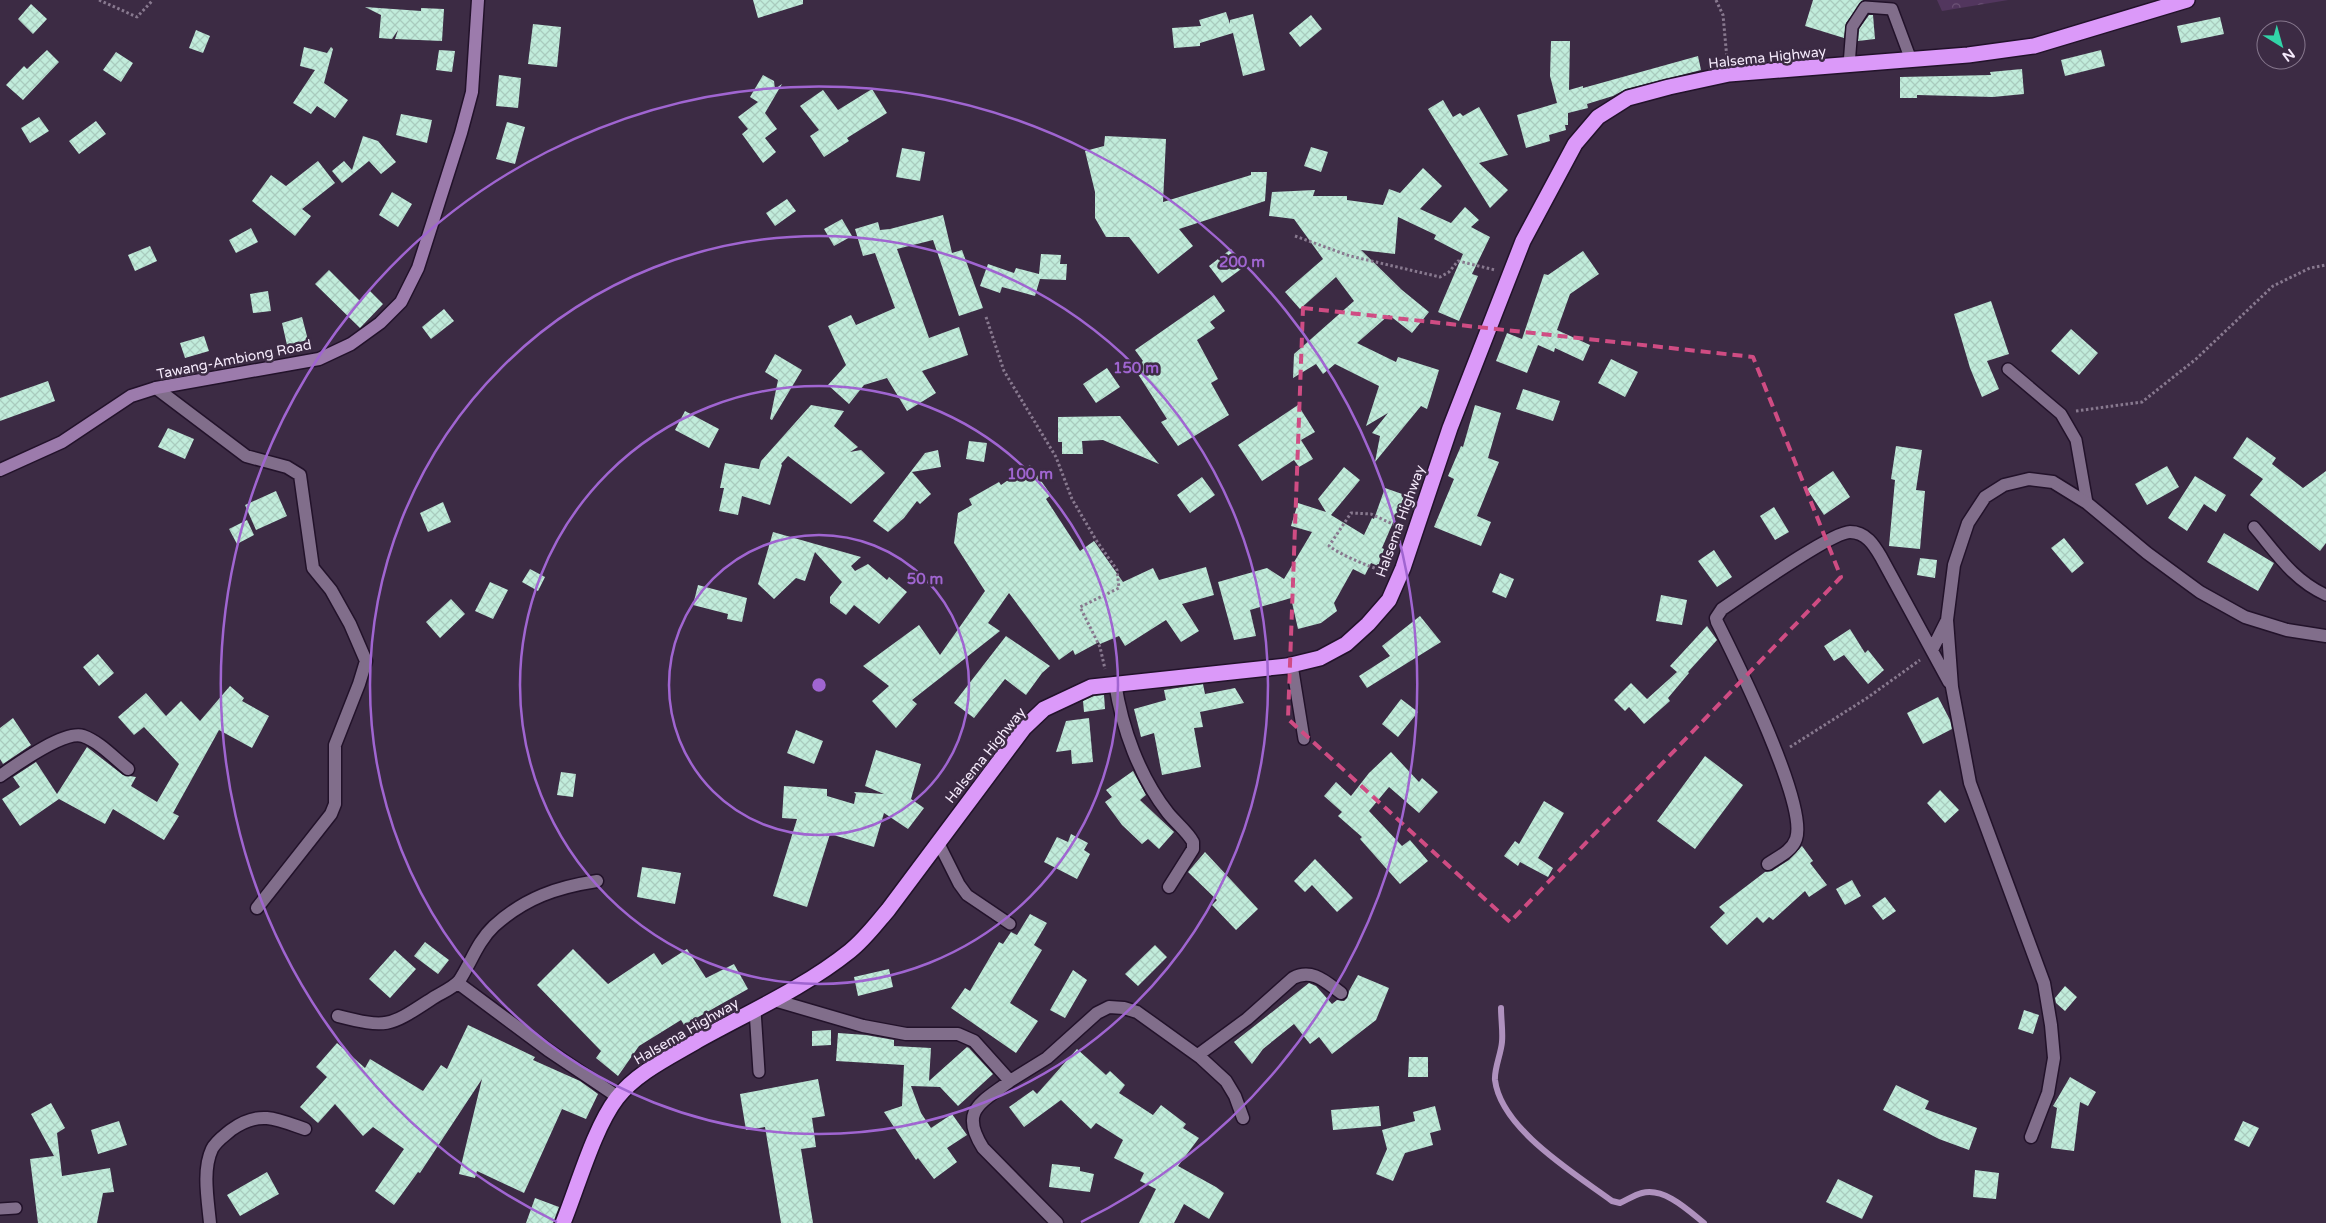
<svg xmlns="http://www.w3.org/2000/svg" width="2326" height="1223" font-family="'Varela Round',sans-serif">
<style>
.forest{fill:url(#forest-crowns)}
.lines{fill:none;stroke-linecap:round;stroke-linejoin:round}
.stream{stroke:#af91be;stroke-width:6}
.building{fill:url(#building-cross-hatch)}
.lane-casing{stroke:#22122a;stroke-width:14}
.street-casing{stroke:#22122a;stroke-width:15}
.secondary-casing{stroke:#22122a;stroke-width:15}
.highway-casing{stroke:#22122a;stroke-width:18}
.path{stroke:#88798f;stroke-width:3;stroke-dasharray:2.5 2.5;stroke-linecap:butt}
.lane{stroke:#816e8b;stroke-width:11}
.street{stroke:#816e8b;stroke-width:12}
.secondary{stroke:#9c7bac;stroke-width:12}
.highway{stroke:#db99f9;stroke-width:15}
.marked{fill:none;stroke:#cf4c83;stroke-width:4;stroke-dasharray:10 6;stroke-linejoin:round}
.ring{fill:none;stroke:#a065d1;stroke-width:2.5}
.labels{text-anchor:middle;stroke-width:5;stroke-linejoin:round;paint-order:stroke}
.street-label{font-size:14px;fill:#f5eafb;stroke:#3c2b44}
.centre{fill:#a065d1;stroke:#3c2b44;stroke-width:2.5}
.ring-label{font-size:15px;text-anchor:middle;font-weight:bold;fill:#a065d1;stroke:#3c2b44;stroke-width:5;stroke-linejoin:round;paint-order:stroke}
</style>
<defs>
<pattern id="forest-crowns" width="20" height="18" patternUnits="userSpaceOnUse" patternTransform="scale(1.25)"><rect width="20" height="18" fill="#52365e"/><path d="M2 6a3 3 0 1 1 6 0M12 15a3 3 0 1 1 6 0" fill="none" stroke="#6c5376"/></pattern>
<pattern id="building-cross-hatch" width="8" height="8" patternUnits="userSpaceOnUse" patternTransform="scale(1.25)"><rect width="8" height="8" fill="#c1ecdb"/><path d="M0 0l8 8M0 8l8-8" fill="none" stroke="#a9cbbe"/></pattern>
</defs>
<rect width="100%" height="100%" fill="#3c2b44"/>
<path class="forest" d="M1937,0h71l-66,11z"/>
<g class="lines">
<path class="stream" d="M1501,1008c0,11 2,23 1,34 -1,12 -8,27 -7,38 6,49 79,93 117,121l8,2c7,-3 14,-8 22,-10 22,-6 46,17 62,30"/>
</g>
<path class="building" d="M753,0h50v4l-45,14z
M1813,0h50l-17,23 -2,15 -39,-12z
M31,4l16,15 -14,15 -15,-15z
M365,7l56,4v-3l23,1 -2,32 -47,-2 3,-9 -6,9 -13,-1 2,-23z
M1226,12l4,12v-4l23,-6 12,56 -22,6 -10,-43 -33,10v3l-26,2 -2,-20 29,-2 -2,-6z
M1311,15l11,14 -22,18 -11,-14z
M1869,15h4l2,24 -17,2 1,-12z
M2220,17l4,17 -43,9 -4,-17z
M533,24l28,3 -4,40 -29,-3z
M196,30l14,6 -7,17 -14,-5z
M1551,41h19l-1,49 14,-4v2l115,-32 3,14 -75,19 -13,7 -26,8 1,4 -20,5v12h-3l1,5 -17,5 1,6 -24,7 -9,-33 40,-12 -7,-27z
M304,47l23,6 4,-6 2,2 -9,34 24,17 -13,18 -18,-12 -6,8 -18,-11 22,-33 -15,-4z
M47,50l12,12 -36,38 -17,-15 18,-19 3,3z
M439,50l16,1 -3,21 -16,-2z
M2101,50l4,16 -40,10 -4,-16z
M116,52l17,11 -12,19 -18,-12z
M2022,69l2,25 -31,3 -76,-2v3h-17v-21l91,-2 -1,-3z
M499,75l22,3 -3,30 -22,-2z
M763,75l11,6 1,8 7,-5 -17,29 12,16 -12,9 11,14 -13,11 -21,-29 6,-5 -10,-12 20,-15 -8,-5z
M872,89l15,24 -40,25 2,3 -25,16 -14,-21 9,-6 -19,-24 23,-16 15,20z
M1443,100l10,17 7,-4 3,3 16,-9 29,48 -29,8 29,27 -18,18 -62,-99z
M401,114l31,6 -5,23 -31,-8z
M39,117l10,14 -19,12 -9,-15z
M96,121l10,13 -27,20 -10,-13z
M507,122l18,5 -10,37 -19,-5z
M363,136l15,5 18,21 -15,12 -12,-13 -27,22 -10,-12 12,-10 8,9z
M1105,136l61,3 -3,63 88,-27v-3h16l-2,29 -86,28 14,17 -35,28 -29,-37h-23l-11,-19v-26l-10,-41 19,-5z
M1311,147l17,5 -7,20 -17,-6z
M902,148l23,4 -5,29 -24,-4z
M318,161l17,22 -33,26 9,7 -16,20 -43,-35 19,-26 15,11z
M1423,168l19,18 -22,23 31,14 14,-16 14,13 -8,7 19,10 -18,37 6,2 -19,45 -21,-9 25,-58 -29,-15 2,-4 -38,-18 -3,37 -34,-4 41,40 27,22 -17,21 -23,-18 -32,28 39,19 2,-5 41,13 -12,39 -6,-3 -46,56 5,-26 -8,-3 16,-20 -22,13 13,-40 -44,-22 -12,10 -7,-10 -23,14 1,-24 60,-53 -18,-24 -36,32 -15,-17 38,-33 -29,-40 -25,-3 3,-24 43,-2 -2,6h34v4l36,5 6,-16 11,4z
M392,192l20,12 -14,23 -19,-12z
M787,199l9,12 -21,15 -9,-13z
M943,215l9,38 10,-3 21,58 -24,8 -26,-76 -36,9 32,89 30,-11 9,28 -46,16 14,22 -29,18 -20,-33 -23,7 -15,19 -21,-19 18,-20 -18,-39 23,-11 5,10 39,-17 -20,-55 -12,3 -8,-27 23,-7 2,8 10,-1z
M842,219l10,17 -18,10 -10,-17z
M251,228l7,14 -22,11 -7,-13z
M150,246l7,15 -22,10 -7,-16z
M1231,249l13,18 -22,16 -13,-17z
M1583,251l16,23 -29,20 -13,36 33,15 -7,16 -28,-13 -1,4 -16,-7 -11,28 -31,-12 11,-28 15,6 22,-65 4,1z
M1041,254l20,1 -1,9h7l-1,16 -26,-1 -5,17 -33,-9 -2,6 -20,-7 8,-22 26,9 2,-5 23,6z
M329,270l31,31 10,-10 13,13 -23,24 -45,-44z
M268,291l3,20 -18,2 -3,-19z
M1214,295l11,16 -15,11 5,6 -18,12 21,39 -7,4 18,32 -51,31 -17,-24 6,-3 -33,-51 9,-7 -8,-11z
M1991,301l18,53 -22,7 12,28 -17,8 -12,-29 -16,-54z
M444,309l10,12 -23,18 -9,-12z
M302,317l6,23 -21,5 -5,-22z
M2071,329l27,24 -19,22 -28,-24z
M204,336l5,15 -24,7 -5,-15z
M775,354l27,16 -30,50 -2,-1 8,-39 -13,-8z
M1611,359l27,13 -13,25 -27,-14z
M1107,368l13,19 -24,16 -13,-19z
M48,381l7,20 -55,20v-23z
M1523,389l37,12 -7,20 -37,-12z
M811,405l33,6 -10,15 24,21 -8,5 11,-2 24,23 -34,31 -63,-48 -7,8 1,1 -12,40 -28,-9 -4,19 -19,-4 5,-23h-4l5,-25 34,6 2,-8z
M1298,405l17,27 -14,8 12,19 -14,8 -5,-7 -32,21 -24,-36z
M1475,405l26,8 -13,45 11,4 -22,54 14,6 -10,24 -47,-19 20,-48 -6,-3 13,-30 2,1z
M685,411l34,18 -10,19 -34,-18z
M1120,416l39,48 -56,-24 -21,1 1,13h-21v-12h-4v-25z
M168,428l26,11 -9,20 -27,-12z
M2247,437l29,21 -4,6 31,24 23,-17v72l-6,8 -70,-56 13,-16 -30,-21z
M969,441l18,2 -3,19 -18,-3z
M1896,446l26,4 -6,40 9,1 -5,58 -31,-3 6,-66 -4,-1z
M938,450l3,17 -29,5 19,22 -11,10 -3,-3 -13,17 -16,14 -15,-11 52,-68z
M1030,465l21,30 -5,4 34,52 14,-10 29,41 30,-14 6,12 47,-13 8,28 -32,9 17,27 -18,11 -15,-22 -41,26 -6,-10 -19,8 -1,-2 -24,13 -2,-5 -14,10 -50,-67 -21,30 12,8 -88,69 5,4 -21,24 -24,-27 17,-15 -26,-20 56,-41 21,30 45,-64 -31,-48 4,-30 14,-8 -3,-6 30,-17 2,3z
M2167,466l12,21 -32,18 -12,-21z
M1344,467l16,13 -29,35 33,20 8,-17 2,1 11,-31 20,7 -23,53 2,1 -6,17 -7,-3 -6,12 -12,-6 -19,34 3,8 -16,12 -23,6 -7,-31 -41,12 6,26 -22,4 -16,-58 49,-14 17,11 28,-47 -21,-6 7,-23 28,9 -8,-13z
M1833,471l17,26 -26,18 -17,-26z
M2195,476l31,19 -10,17 -12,-8 -17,27 -19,-13z
M1202,477l13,18 -25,18 -13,-18z
M276,491l11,25 -31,14 -11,-25z
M443,502l8,20 -23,10 -8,-19z
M1774,507l15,25 -14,8 -15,-24z
M247,520l7,15 -17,9 -8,-15z
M773,532l88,25 -10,9 4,5 13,-7 19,16 2,-3 18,15 -28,32 -25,-19 -8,10 -16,-12v-6l12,-15 -27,-30 -10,29 -9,-3 -22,21 -16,-15z
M2224,533l50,30 -16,28 -51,-29z
M2064,538l20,25 -12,10 -21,-25z
M1714,550l18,27 -15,10 -19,-26z
M1920,558l17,2 -2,18 -18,-3z
M530,569l15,8 -7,14 -16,-9z
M1500,573l14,6 -8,19 -14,-6z
M490,582l18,8 -15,29 -18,-8z
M698,585l49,13 -5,24 -15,-3 1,-5 -35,-9z
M1661,595l26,5 -5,25 -26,-4z
M451,599l14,15 -25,24 -14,-16z
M1420,616l21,26 -74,46 -8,-12 31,-20 -8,-10z
M1707,626l10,14 -29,32 1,1 -21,25 2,3 -26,23 -15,-17 -4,4 -11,-11 17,-17 16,16 30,-27 -7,-6z
M1850,629l15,24 3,-3 16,20 -16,14 -24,-29 -10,6 -10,-15z
M1006,636l44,30 -8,7 -16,22 -21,-16 -31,39 -20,-15z
M98,654l16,19 -15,13 -16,-19z
M1203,684l2,10 30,-6 9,15 -44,9 3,15 -9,1 7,39 -39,8 -8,-42 -13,4 -7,-28 32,-9 -2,-10z
M230,686l14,12 -2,3 27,15 -17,32 -33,-18 -46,83 6,3 -15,24 -51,-31 -8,15 -46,-25 -39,27 -18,-27 18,-12 -7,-10 23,-15 21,32 30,-47 36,28 13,2 -5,9 26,16 22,-38 -35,-37 -10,8 -16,-18 28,-24 20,23 15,-15 19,20z
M1104,695l1,14 -21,3 -1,-11 11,-5z
M1938,697l12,23 2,9 -29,15 -16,-31z
M1401,699l17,13 -20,25 -16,-13z
M13,718l18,27 -28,19 -3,-5v-31z
M1089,718l4,44 -21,2 -1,-14 -15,2 10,-31z
M796,730l27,11 -9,23 -27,-11z
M876,750l45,14 -10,35 13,9 -16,21 -24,-16 -10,34 -44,-13 -23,73 -34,-11 24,-77 -15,-1 2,-32 43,3v7l27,8 2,-10 -2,-2 30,2 -19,-8z
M1391,752l28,30 3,-4 16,14 -19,21 -30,-26 -20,24 33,35 8,-6 18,21 -28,23 -40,-45 2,-2 -24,-21 4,-4 -18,-16 12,-14 15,14 18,-23z
M1705,756l38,29 -48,64 -38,-28z
M1133,771l13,24 -6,5 34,32 -15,17 -11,-10 -6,5 -20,-19 -17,-23 7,-5 -6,-7z
M561,772l15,2 -3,23 -16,-2z
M1940,790l19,20 -14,13 -18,-20z
M1544,801l20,12 -26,45 15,10 -5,9 -28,-15 -2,4 -14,-10 11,-15 4,3z
M1071,834l17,9 -4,7 6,4 -13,25 -33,-17 13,-25 11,5z
M1802,846l11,15 -3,2 17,22 -18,12 -4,-6 -32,29 -4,-3 -6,6 -6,-6 -30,28 -17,-18 15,-14 -6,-6 46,-35 7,-1 17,-11z
M1205,852l53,57 -22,21 -24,-25 5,-5 -29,-28z
M1315,859l38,39 -16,14 -25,-27 -7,7 -11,-11z
M642,867l39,6 -6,31 -38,-7z
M1852,880l9,16 -16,9 -9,-16z
M1885,897l11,14 -13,9 -11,-14z
M1030,914l17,9 -13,22 8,5 -32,53 28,18 -22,32 -65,-45 14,-20 5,3 29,-49 4,2 8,-12 6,3z
M425,942l24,18 -11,14 -24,-18z
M1155,945l12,12 -29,29 -13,-12z
M573,949l35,35 46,-31 8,12 25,-16 19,29 28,-14 14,25 -64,36 -3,-5 -42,26 -21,30 -22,-18 5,-7 -64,-66z
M395,950l21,19 -26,29 -21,-19z
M889,969l4,18 -35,9 -4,-19z
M1073,970l14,10 -22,38 -15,-8z
M1358,975l31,13 -13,32 -44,34 -13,-17 -9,7 -16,-20 -31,25 -11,15 -18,-22 75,-59 7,3 16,18 5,-4 7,1 3,-3 2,-7z
M2065,986l12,11 -12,14 -9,-8 -1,-5z
M2024,1010l15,5 -6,19 -15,-5z
M468,1025l67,32 -2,3 47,21 18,13 -12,25 -24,-10 -38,84 -47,-22 -2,7 -16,-4 23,-95 -62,94 -2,-1 -24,33 -19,-14 29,-42 -31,-22 -10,9 -28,-32 -17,19 -18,-16 27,-30 -11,-10 21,-24 28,25 5,-9 53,32 18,-26 6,4z
M831,1030v15l-19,1v-15z
M838,1033l28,2 28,5v6l37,2 -2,33 38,-34 2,1 24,26 -35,32 -18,-19 -29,-1 10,27 10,15 21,-14 15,21 -20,13 10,14 -23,17 -16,-21 -2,2 -32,-48 18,-6 2,-41 -68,-4z
M1077,1049l29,26 4,-4 15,14 -6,8 34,22 8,-10 25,19 -3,4 16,10 -21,28 38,21 8,6 -15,26 -25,-15 -10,19h-35l17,-34 -16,-8 4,-8 -30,-15 9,-18 -27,-17 -5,6 -30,-29 -37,27 -15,-20 24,-17 4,4z
M1409,1057h19v20h-20z
M2070,1077l26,15 -8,14 -8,-4 -6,49 -23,-3 6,-40 -4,-2z
M818,1079l7,37 -13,2 4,29 -15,2 12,74h-32l-16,-96 -19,3 -6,-36z
M1896,1085l33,16 -4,8 52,19 -8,22 -30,-11 -56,-29z
M51,1103l14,25 -8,5 5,43 48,-8 4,24 -11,1 -6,30h-59l-8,-64 24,-3 -23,-42z
M1379,1106l2,20 -48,4 -2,-20z
M1435,1106l6,24 -11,3 3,12 -28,8 -12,28 -17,-7 11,-25 -5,-19 33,-9 -2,-9z
M119,1121l8,24 -29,9 -7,-24z
M2243,1121l16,7 -10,19 -15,-7z
M1052,1164l28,3v4l14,3 -4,18 -41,-5z
M1975,1170l24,3 -3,26 -23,-2z
M267,1172l12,22 -39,22 -13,-21z
M1838,1179l35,17 -11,23 -36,-17z
M535,1198l24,9 -6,16h-27z"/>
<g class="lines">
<g class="lane-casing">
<path id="lane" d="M1849,65l3,-38 13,-20 27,2 19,51
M2008,369l53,45 15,26 11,63
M2254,527c23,27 39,53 72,68
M1292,665l12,74
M938,842l21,42 8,11 43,29
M755,1010l4,62
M0,1209l16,-1"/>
</g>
<g class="street-casing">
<path id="street" d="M156,388l90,68 41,11 13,8 13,93 18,22 19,34 16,37 -7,23 -24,61v59l-4,10 -74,94
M1932,650l15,-30
M1115,683c7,45 24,93 53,130 8,10 19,18 25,29v7l-24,38
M0,776c16,-11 64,-46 83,-40 17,6 31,22 45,33
M1768,864c10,-7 24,-13 28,-25 12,-34 -61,-181 -79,-217l-1,-4 6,-9c21,-14 109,-77 128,-77 16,0 24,13 31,25l68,125
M458,983l90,67 70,47
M774,1000l89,26 43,8h52l16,7 36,40 37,-23 50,-45 12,-6 15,1 13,4 64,46 25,23 9,15 8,22
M338,1016c51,13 52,10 95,-18 8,-5 20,-10 26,-17 12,-18 18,-39 35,-55 31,-28 63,-39 103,-45
M1198,1055l49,-36 46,-41c19,-10 33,4 48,15
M1010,1081c-29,22 -51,29 -27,67l74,75
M2031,1137l17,-44 6,-35 -3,-33 -7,-42 -74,-200 -18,-96 -5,-67 7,-55 14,-42 17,-26 19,-12 25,-6 24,3 34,21 60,50 53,39 45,25 42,13 39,6
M210,1223c-2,-22 -8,-53 2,-74 4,-8 12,-13 19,-19 11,-8 22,-13 36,-12 12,1 26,7 38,11"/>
</g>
<g class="secondary-casing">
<path id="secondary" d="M0,470l62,-28 69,-46 25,-8 163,-29 32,-15 29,-21 21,-21 17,-34 43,-135 11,-41 6,-92"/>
</g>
<g class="highway-casing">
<path id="highway" d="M563,1223c15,-37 31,-95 54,-125 19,-25 53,-41 80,-57 50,-28 107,-53 153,-90 15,-12 26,-27 38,-41l136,-182 20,-19 47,-22 196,-21 33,-8 26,-14 22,-20 21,-24 14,-32 47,-140 73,-187 52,-97 23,-27 30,-19 41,-11 60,-13 239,-19 66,-9 153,-46"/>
</g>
<path class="path" d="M99,0l38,17 16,-17
M1716,0l7,15 4,44
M1295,236l55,20 90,21 9,-5 9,-11 37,9
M986,317l18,54 52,86 16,42 24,41 21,30 2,18 -39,19 20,40 5,22
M2076,411l66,-9 54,-43 77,-73 37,-18 16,-3
M1384,572c-19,-8 -38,-14 -55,-26l22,-33 20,1 28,13
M1790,747l77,-49 53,-38"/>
<use href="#lane" class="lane"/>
<use href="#street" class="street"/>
<use href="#secondary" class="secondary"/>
<use href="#highway" class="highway"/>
</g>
<path class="marked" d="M1303,308l450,49 88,220 -331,345 -222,-203z"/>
<g class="ring">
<circle cx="819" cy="685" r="150"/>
<circle cx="819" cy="685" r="299"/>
<circle cx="819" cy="685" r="449"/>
<path d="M557 1222A598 598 0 1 1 1081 1222"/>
</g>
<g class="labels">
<g class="street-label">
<text transform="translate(1767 57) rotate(-6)" y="5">Halsema Highway</text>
<text transform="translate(234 359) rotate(-11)" y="5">Tawang-Ambiong Road</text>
<text transform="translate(1400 521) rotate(-70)" y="5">Halsema Highway</text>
<text transform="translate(985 755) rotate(-51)" y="5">Halsema Highway</text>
<text transform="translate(686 1031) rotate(-30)" y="5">Halsema Highway</text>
</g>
</g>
<circle cx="819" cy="685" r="8" class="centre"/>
<g class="ring-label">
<text x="1242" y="267">200 m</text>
<text x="1136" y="373">150 m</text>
<text x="1030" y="479">100 m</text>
<text x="925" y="584">50 m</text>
</g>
<g transform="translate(2281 45) rotate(143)"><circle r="24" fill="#3c2b44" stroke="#86778d"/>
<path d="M0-4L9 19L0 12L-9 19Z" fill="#32d4a8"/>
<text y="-8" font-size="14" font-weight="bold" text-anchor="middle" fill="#f5eafb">N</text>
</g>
</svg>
